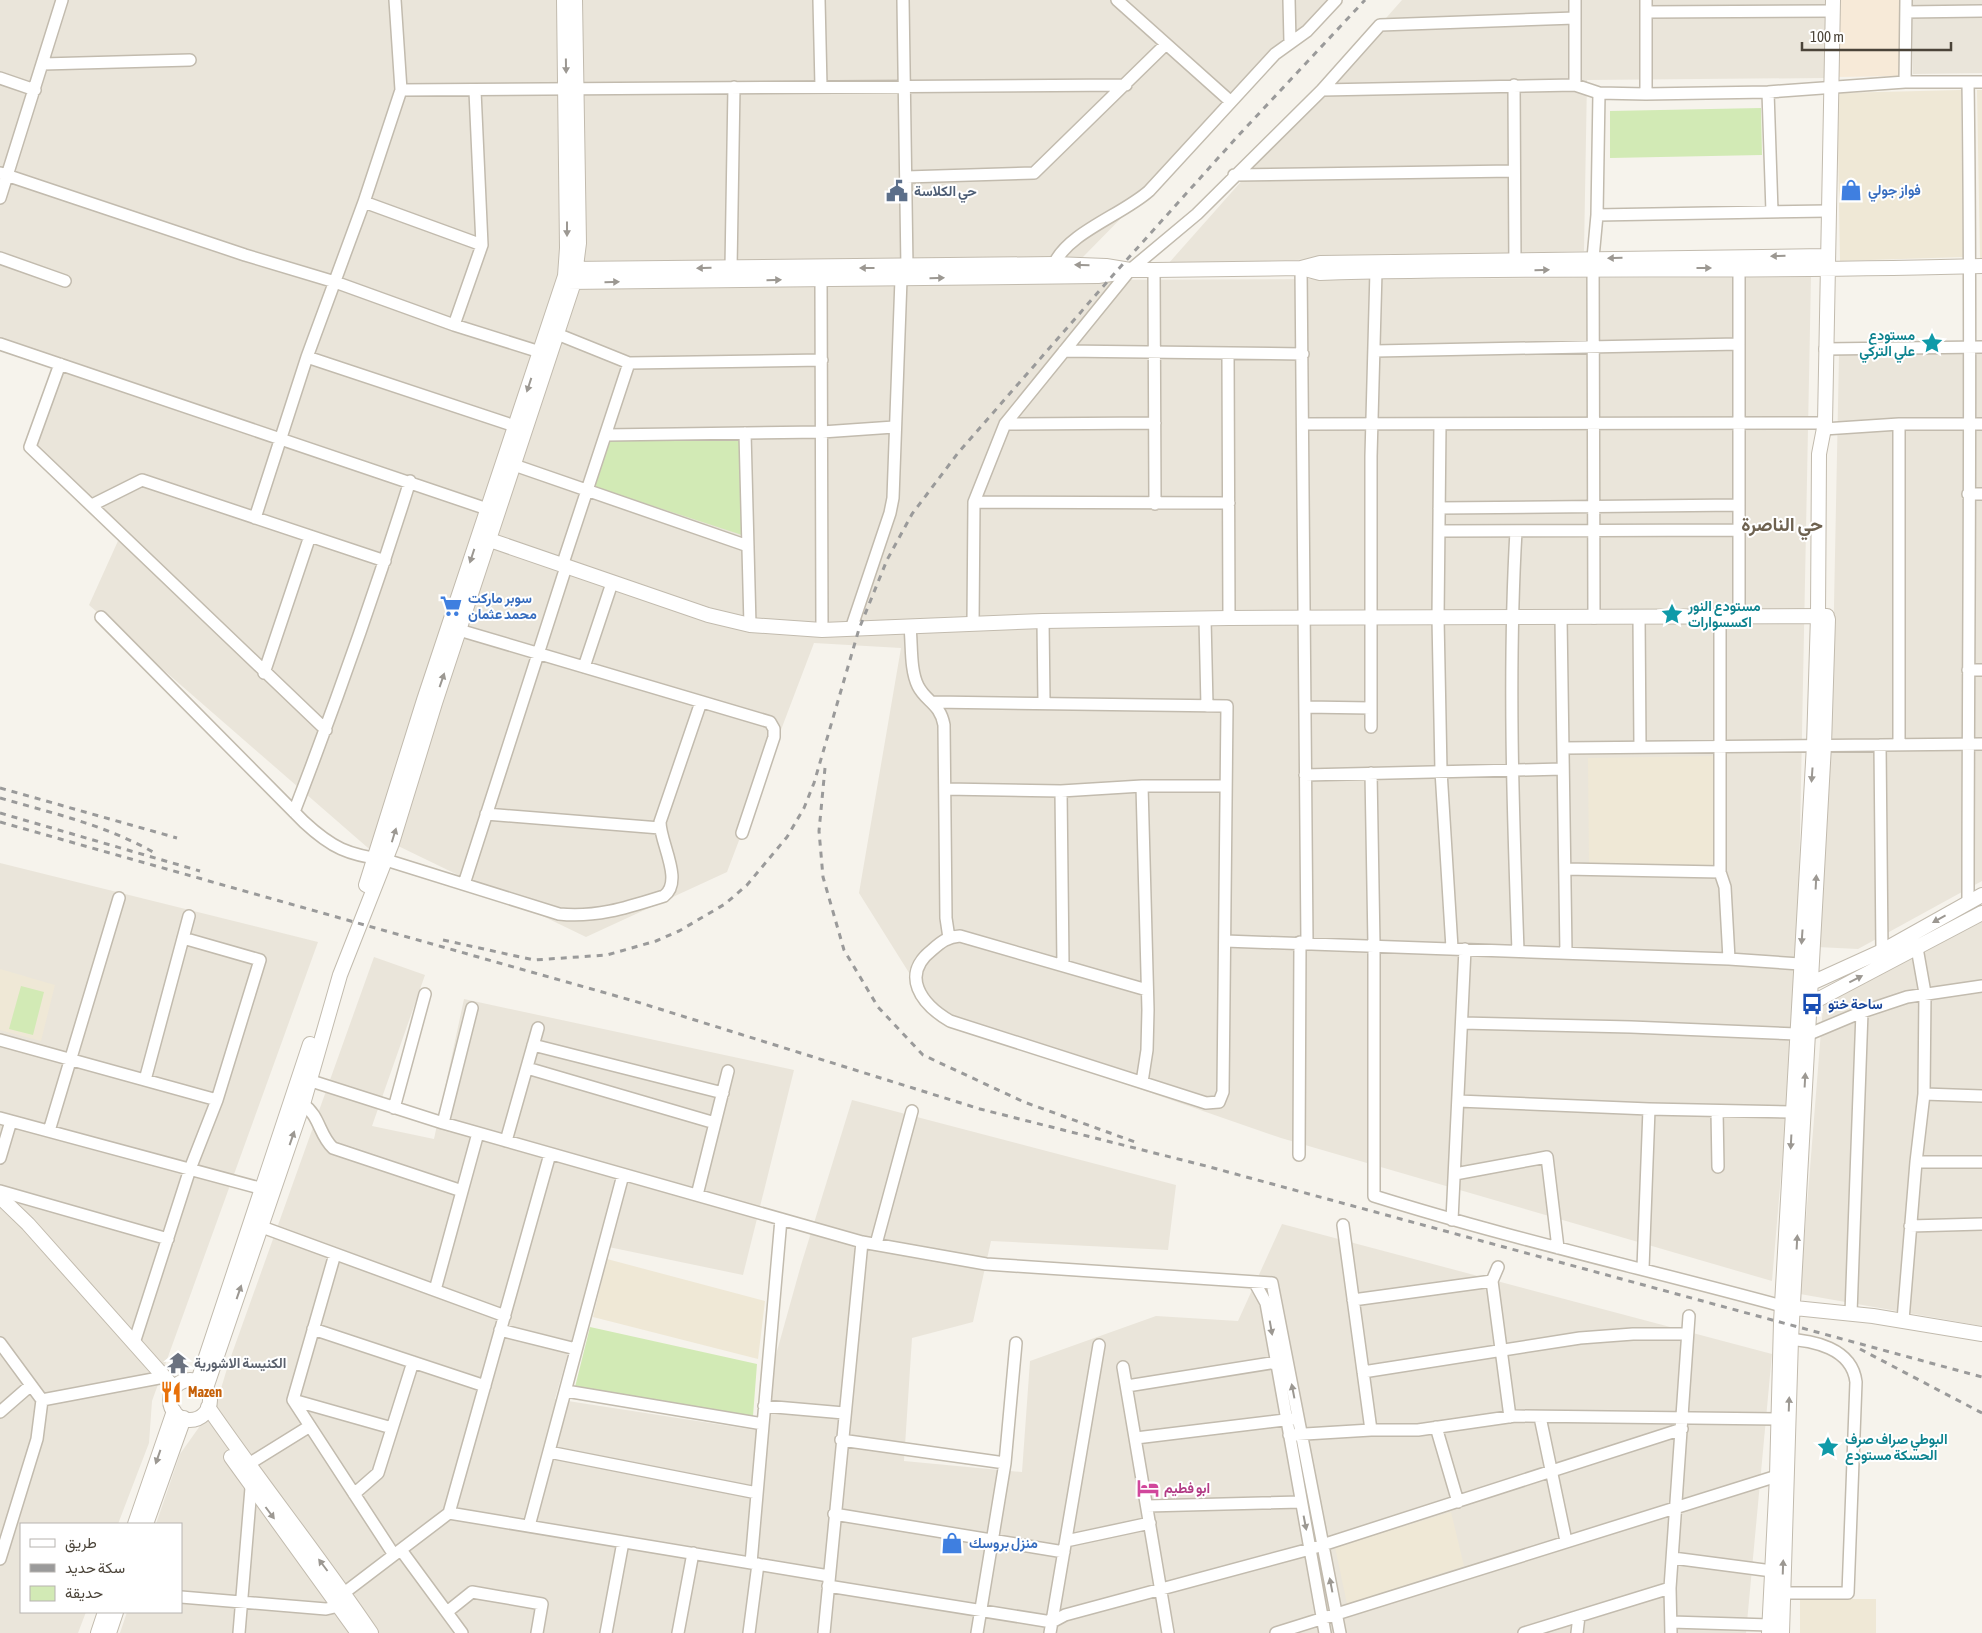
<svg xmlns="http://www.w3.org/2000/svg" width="1982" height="1633" font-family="'Asap Condensed',Vazirmatn,sans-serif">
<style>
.residential{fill:#eae5da}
.commercial{fill:#f7ead8}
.education{fill:#efe8d6}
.green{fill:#d2eab5}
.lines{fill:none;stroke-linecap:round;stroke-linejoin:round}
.minor-casing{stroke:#c2bbae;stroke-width:14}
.tertiary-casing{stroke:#c2bbae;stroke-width:16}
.minor{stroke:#fff;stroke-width:11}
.tertiary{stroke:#fff;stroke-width:14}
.rail{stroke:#9a9a9a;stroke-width:3;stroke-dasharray:6 6;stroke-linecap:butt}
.oneway{fill:#9c9892}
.labels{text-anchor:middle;stroke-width:4;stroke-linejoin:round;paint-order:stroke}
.shop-label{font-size:14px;font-weight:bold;fill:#366cbe;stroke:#fff;text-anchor:start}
.service-label{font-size:14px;font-weight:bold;fill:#4e5e75;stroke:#fff;text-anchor:start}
.culture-label{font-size:14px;font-weight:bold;fill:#0d838f;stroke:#fff;text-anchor:start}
.transit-label{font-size:14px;font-weight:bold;fill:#164399;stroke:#fff;text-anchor:start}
.worship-label{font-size:14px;font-weight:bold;fill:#5b616d;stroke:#fff;text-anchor:start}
.food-label{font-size:14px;font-weight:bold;fill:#c56008;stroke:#fff;text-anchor:start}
.hotel-label{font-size:14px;font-weight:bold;fill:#b23c85;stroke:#fff;text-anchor:start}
.district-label{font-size:19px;font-weight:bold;fill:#6e6250;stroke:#fff}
</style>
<rect width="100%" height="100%" fill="#f6f3ec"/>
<path class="residential" d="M0,0h573l7,258 -197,603 -294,-256 33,-73 -88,-86 24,-86 -58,-19z
M575,0h760l-252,257 -498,4z
M1402,0h424l-2,78 -237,2 -3,171 -416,13z
M1913,0h69v73l-69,1z
M1811,277l-14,710 -25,294 -491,-143 -343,-119 -79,-126 42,-245 -87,-5 -87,229 -141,65 -194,-94 182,-561z
M1982,353v528l-124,68 -41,-2 16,-292 6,-300z
M0,863l318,79 -166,459 -3,42 -31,81h-97v88h65l-8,21h-78z
M1982,916v410l-182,-32 23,-288z
M374,957l51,18 -53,151 62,13 30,-140 330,71 -51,205 -144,-30 -44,154 200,31 46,-165 51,-165 324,85 -8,65 -177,-9 -18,81 -61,16 -8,123 118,11 8,-111 126,-45 82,5 44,-97 490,130 -26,279h-1626l7,-21h54v-88h-25l24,-70 37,-52 12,-40z"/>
<path class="commercial" d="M1840,0h60v76l-63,1z"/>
<path class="education" d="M1961,90l2,167 -123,4 -3,-168z
M1977,90h5v168h-2z
M1713,756v111h-124l-1,-109z
M0,969l55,16 -14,56 -41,-11z
M607,1259l158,42 -7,58 -165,-42z
M1451,1512l13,54 -117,38 -12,-57z
M1800,1599h76v34h-76z"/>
<path class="green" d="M1761,108l1,47 -152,3v-47z
M739,439l3,96 -147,-48 15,-46z
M21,986l23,6 -11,43 -24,-6z
M590,1327l167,37 -4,52 -178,-29z"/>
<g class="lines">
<g class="minor-casing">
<path id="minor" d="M819,0l2,86
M1117,0l113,101
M1289,0l1,42
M1646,0v94
M1646,12l187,-1
M1906,12l76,-1
M43,64l147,-4
M0,78l35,12
M1905,82l1,-82
M1514,85l1,183
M1575,85v-85
M401,90l725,-5
M1322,90l253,-5 24,8 47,1 122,-2 137,-10h77
M1768,92l4,120
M0,173l245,82 90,27 119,43 86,27
M1234,175l280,-4
M906,177l128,-4 131,-128
M0,198l62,-198
M364,202l118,43
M1597,215l231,-4
M0,258l65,23
M1054,264c15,-32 68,-49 95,-73l126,-137 32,-23 29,-31
M731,268l3,-181
M1301,268l6,674
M1154,270l1,234
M821,280l1,350
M454,325l28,-80 -7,-154
M557,334l72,29 193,-3
M0,344l496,168
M1825,349l157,-2
M1064,351l239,3
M1375,351l364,-7
M1228,353l1,265
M307,357l208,69
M60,364l-30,83 296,283
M1005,424l150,-1
M1304,424l521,-1
M1440,424l-2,194 3,153 11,177
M1899,424v320
M1824,429l75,-5h83
M745,433l5,192
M606,435l216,-3 72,-5
M514,465l234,81
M1968,494h14
M974,502l255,1
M92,505l50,-25 243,81
M1439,508l300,-3
M255,518l52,-161 57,-155 37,-112 -6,-90
M1439,531l300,-1
M1516,531c-8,140 -3,280 2,420
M562,566l67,-203
M1720,616v256l5,15 4,72
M1739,616v-348
M101,617l203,205c28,26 44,33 82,38l173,54c38,4 70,-7 105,-18 20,-15 -4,-53 -4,-74l41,-120
M1639,617l1,130
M1561,618l5,335
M1594,618l-1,-360 4,-43 2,-122
M1205,619l2,87
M1043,621l1,81
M973,624l1,-122 31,-78 125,-154 67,-56 125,-124 58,-65 195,-7
M910,627c2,18 0,43 8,59 8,16 22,17 26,39l2,193 3,20
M851,629l39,-116 3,-15 8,-219 6,-11 -4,-268
M459,630l311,92 4,7v8l-32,96
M584,667l28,-84
M1968,670h14
M264,673l46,-137
M933,702l294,4 -4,386 -4,10 -13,1 -256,-82c-29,-17 -50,-46 -18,-71 9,-8 15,-13 28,-14l187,54
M1305,707l66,1
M1371,727v-271l5,-185
M1880,745l2,206
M1563,748l419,-4
M1371,773l3,172v251c134,42 272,73 408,110
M1305,775l258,-6
M945,789l116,2 81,-5h84
M1061,791l2,174
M294,812c42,-109 81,-219 116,-331
M486,814l174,14
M1565,869l155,3
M464,884l102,-317
M1968,903c0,-274 4,-547 0,-820
M1225,941l504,18 71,5
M1462,1023l169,4 165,7
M1807,1035l55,-23 45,-15 75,-11
M0,1040l217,60
M533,1045l190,48
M527,1068l188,55
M302,1078l141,45 419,119 124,22 286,19 68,350
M145,1080l44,-164
M1142,1082l5,-32 1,-40 -6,-224
M1924,1094l58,2
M1458,1101l191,8 143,3
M303,1104c17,12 16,31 30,44l129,43
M394,1108l31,-114
M1717,1111l1,56
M0,1118l263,71
M443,1123l29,-115
M49,1131l70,-233
M506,1141l32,-113
M1299,1155l1,-213
M0,1158l11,-37
M1916,1162h66
M1455,1174l92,-17 11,91
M0,1191l168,48
M697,1195l31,-124
M1452,1220l13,-271
M1343,1225l28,205
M1910,1226l72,-2
M262,1227l243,89
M876,1244l36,-133
M335,1254l-42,146 101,155
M1498,1267l-6,14 18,136
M1643,1268l6,-159
M1255,1283l11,20 59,330
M435,1290l43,-157
M1353,1300l139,-19
M1851,1313l11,-301
M1903,1320l13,-158 8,-68 1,-101 -8,-45
M313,1329l172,57
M500,1330l76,19
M0,1343l42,57 122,-23
M134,1343l56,-174 27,-69 43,-140 -77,-22
M1123,1367l45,266
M1363,1372l217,-34 53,-4h54
M1127,1386l150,-24
M566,1391l197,33
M293,1400l99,28
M764,1406l80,7
M0,1412l31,-27
M1540,1417l26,124
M1436,1427l22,75
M1289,1435l82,-5h47l97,-14 262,3
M1136,1438l157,-19
M841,1440l164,23
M549,1452l208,41
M247,1465l63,-39
M354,1494l24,-21 35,-111
M1147,1506l154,-4
M449,1513l380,63
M834,1514l230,38
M529,1526l94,-351
M1066,1541l84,-18
M401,1550l61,83
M1673,1558l99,13
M0,1559l37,-120 5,-39
M751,1563l30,-344
M828,1586l224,36 13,-7 245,-66 372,-120
M344,1593l105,-80 101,-359
M1783,1593h65l8,-211c-4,-34 -43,-42 -72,-43
M181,1597l145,12 13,-3
M447,1612l25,-20 70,12 -5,29
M1671,1622l99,3
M239,1633l12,-145
M606,1633l17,-91
M678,1633l15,-80
M749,1633l9,-69
M824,1633l38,-391
M977,1633l28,-170 11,-120
M1050,1633l49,-288
M1276,1633l501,-157
M1524,1633l146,-45
M1577,1633l2,-17
M1671,1633l-1,-45 19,-272"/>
</g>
<g class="tertiary-casing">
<path id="tertiary" d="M1301,268l19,5c221,-7 441,0 662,-7
M569,269l485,-5 52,2 24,4h24l147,-2 19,-5 506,-7
M567,282l531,-6 27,-4
M481,537l227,78 42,10 72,5 221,-9 186,-3 598,-2
M366,885l58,-185 141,-424 2,-28 -3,-248
M1805,986l77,-35 100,-56
M1802,1008l180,-95
M0,1197l28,27 146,164
M1785,1307l88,9 109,18
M170 1400a20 20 0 1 1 40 0a20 20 0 1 1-40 0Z
M198,1381l112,-337
M206,1388l97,-284 37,-129 52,-132 43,-140 139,-421 5,-39 -4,-243
M208,1407c53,77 111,149 163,226
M231,1457l127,176
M135,1524l39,-113
M146,1524l38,-106
M98,1633l7,-21
M109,1633l7,-21
M1769,1633l8,-157 4,-154 33,-577 4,-129 1,-162 6,-31 8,-423
M1782,1633l9,-294 33,-594 4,-126"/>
</g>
<use href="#minor" class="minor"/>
<use href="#tertiary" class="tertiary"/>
<path class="rail" d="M825,768l-6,63 4,46 21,73 34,57 45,48 101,47 111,40
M0,788l177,50
M0,798c52,15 105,27 153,54
M0,813l200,58
M0,822l634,179 346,108 226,57 776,211
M443,940l91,20 73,-5 49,-14 23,-10 46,-27 22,-19 40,-48 17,-29 10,-25 45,-154 28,-69 25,-46 46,-61 156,-179 123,-137 128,-137
M1860,1349l122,64"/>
</g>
<defs><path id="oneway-solid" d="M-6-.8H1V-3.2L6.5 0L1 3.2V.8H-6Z" transform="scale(1.25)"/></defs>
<g class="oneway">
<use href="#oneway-solid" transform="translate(566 66) rotate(89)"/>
<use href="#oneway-solid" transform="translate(567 229) rotate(90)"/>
<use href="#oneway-solid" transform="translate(1778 256) rotate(179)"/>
<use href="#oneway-solid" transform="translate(1615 258) rotate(179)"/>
<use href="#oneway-solid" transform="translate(1082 265) rotate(-179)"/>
<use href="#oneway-solid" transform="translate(704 268) rotate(179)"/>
<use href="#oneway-solid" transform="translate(867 268) rotate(180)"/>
<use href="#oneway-solid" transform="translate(1704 268)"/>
<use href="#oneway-solid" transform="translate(1542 270) rotate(-1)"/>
<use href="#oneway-solid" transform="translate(937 278) rotate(-1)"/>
<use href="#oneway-solid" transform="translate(774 280) rotate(-1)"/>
<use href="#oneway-solid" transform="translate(612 282) rotate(-1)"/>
<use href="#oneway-solid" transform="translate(529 385) rotate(108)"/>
<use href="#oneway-solid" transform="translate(472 556) rotate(108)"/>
<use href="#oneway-solid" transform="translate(442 680) rotate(-71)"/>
<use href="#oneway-solid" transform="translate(1812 775) rotate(94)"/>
<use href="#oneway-solid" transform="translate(394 835) rotate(-73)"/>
<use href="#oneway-solid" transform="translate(1816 882) rotate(-87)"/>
<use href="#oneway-solid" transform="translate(1939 919) rotate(151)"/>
<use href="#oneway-solid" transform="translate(1802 937) rotate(94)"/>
<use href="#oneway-solid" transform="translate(1856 979) rotate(-27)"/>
<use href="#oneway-solid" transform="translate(1805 1080) rotate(-87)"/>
<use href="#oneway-solid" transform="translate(292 1138) rotate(-71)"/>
<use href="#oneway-solid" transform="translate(1791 1142) rotate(93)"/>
<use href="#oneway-solid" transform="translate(1797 1242) rotate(-87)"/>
<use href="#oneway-solid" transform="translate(239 1292) rotate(-71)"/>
<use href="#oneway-solid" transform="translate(1271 1328) rotate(80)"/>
<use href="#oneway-solid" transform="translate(1293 1391) rotate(-101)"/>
<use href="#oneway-solid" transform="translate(1789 1404) rotate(-88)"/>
<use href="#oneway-solid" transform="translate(158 1457) rotate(109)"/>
<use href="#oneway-solid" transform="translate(270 1513) rotate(53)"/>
<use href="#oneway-solid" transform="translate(1305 1523) rotate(79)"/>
<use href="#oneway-solid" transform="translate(323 1565) rotate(-127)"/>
<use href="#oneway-solid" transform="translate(1783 1567) rotate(-88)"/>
<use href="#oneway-solid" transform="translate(1331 1585) rotate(-101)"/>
</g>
<defs>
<g id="shop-bare" transform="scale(1.725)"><path d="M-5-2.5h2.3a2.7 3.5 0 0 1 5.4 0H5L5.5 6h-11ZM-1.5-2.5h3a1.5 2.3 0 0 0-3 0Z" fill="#3f7fe0" stroke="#fff" stroke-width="2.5" paint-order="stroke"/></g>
<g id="civic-bare" transform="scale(1.725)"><path d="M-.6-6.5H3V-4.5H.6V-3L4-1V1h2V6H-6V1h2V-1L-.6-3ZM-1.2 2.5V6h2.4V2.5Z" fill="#5c6f8a" stroke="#fff" stroke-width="2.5" paint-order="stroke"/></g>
<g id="sight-bare" transform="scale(1.725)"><path d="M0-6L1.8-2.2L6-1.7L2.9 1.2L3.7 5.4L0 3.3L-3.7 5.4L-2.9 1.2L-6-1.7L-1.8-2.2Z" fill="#0f9aa8" stroke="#fff" stroke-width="2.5" paint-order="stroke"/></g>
<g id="supermarket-bare" transform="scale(1.725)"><path d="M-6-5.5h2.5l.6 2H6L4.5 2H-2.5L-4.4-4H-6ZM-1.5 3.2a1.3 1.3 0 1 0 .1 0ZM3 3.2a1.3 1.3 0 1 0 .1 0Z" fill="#3f7fe0" stroke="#fff" stroke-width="2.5" paint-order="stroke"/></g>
<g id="bus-bare" transform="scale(1.725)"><path d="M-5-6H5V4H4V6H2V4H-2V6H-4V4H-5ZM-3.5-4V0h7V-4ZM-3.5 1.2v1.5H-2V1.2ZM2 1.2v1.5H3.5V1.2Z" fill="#1a4fb4" stroke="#fff" stroke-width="2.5" paint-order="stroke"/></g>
<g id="temple-bare" transform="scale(1.725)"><path d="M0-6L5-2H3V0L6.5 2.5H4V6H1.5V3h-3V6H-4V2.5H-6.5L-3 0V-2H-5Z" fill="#6b7280" stroke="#fff" stroke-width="2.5" paint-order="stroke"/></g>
<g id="restaurant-bare" transform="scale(1.725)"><path d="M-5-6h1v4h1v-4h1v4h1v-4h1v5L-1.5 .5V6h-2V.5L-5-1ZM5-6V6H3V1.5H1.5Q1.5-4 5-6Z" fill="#e8710a" stroke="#fff" stroke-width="2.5" paint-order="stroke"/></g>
<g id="hotel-bare" transform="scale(1.725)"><path d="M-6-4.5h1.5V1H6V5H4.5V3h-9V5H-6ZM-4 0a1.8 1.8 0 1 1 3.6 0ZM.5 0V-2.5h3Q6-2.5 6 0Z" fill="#d1479c" stroke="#fff" stroke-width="2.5" paint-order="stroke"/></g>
</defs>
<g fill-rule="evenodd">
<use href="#shop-bare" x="1851" y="190"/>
<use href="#civic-bare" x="897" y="191"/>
<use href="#sight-bare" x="1932" y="343"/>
<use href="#supermarket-bare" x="451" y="606"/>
<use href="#sight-bare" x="1672" y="614"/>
<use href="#bus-bare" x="1812" y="1004"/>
<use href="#temple-bare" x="178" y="1363"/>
<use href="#restaurant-bare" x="171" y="1392"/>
<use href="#sight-bare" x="1828" y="1447"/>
<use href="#hotel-bare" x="1148" y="1488"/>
<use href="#shop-bare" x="952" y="1543"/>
</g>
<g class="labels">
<g class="shop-label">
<text x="1868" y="195">فواز جولي</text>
<text x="468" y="603">سوبر ماركت<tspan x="468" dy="16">محمد عثمان</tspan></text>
<text x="969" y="1548">منزل بروسك</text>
</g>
<g class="service-label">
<text x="914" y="196">حي الكلاسة</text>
</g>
<g class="culture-label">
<text x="1915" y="340" text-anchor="end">مستودع<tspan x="1915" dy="16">علي التركي</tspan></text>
<text x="1688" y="611">مستودع النور<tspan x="1688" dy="16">اكسسوارات</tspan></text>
<text x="1845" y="1444">البوطي صراف صرف<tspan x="1845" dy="16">الحسكة مستودع</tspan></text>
</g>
<g class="transit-label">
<text x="1828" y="1009">ساحة ختو</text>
</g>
<g class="worship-label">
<text x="194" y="1368">الكنيسة الاشورية</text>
</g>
<g class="food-label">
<text x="188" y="1397">Mazen</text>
</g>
<g class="hotel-label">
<text x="1164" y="1493">ابو فطيم</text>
</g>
<g class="district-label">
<text x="1782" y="531">حي الناصرة</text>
</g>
</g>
<rect x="20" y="1523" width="162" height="90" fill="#ffffff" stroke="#b7b4b0"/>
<rect x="30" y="1539" width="25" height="8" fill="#ffffff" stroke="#b7b4b0"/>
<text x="65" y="1548" font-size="15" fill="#4b4439">طريق</text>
<rect x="30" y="1564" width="25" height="8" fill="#9a9a9a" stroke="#b7b4b0"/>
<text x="65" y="1573" font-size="15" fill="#4b4439">سكة حديد</text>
<rect x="30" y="1586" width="25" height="15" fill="#d2eab5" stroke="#b7b4b0"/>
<text x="65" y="1598" font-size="15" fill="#4b4439">حديقة</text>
<path d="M1802 42v8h149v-8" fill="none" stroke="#4b4439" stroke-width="2.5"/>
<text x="1810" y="42" font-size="15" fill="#4b4439" stroke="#ffffff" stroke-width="4" paint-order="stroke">100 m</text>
</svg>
